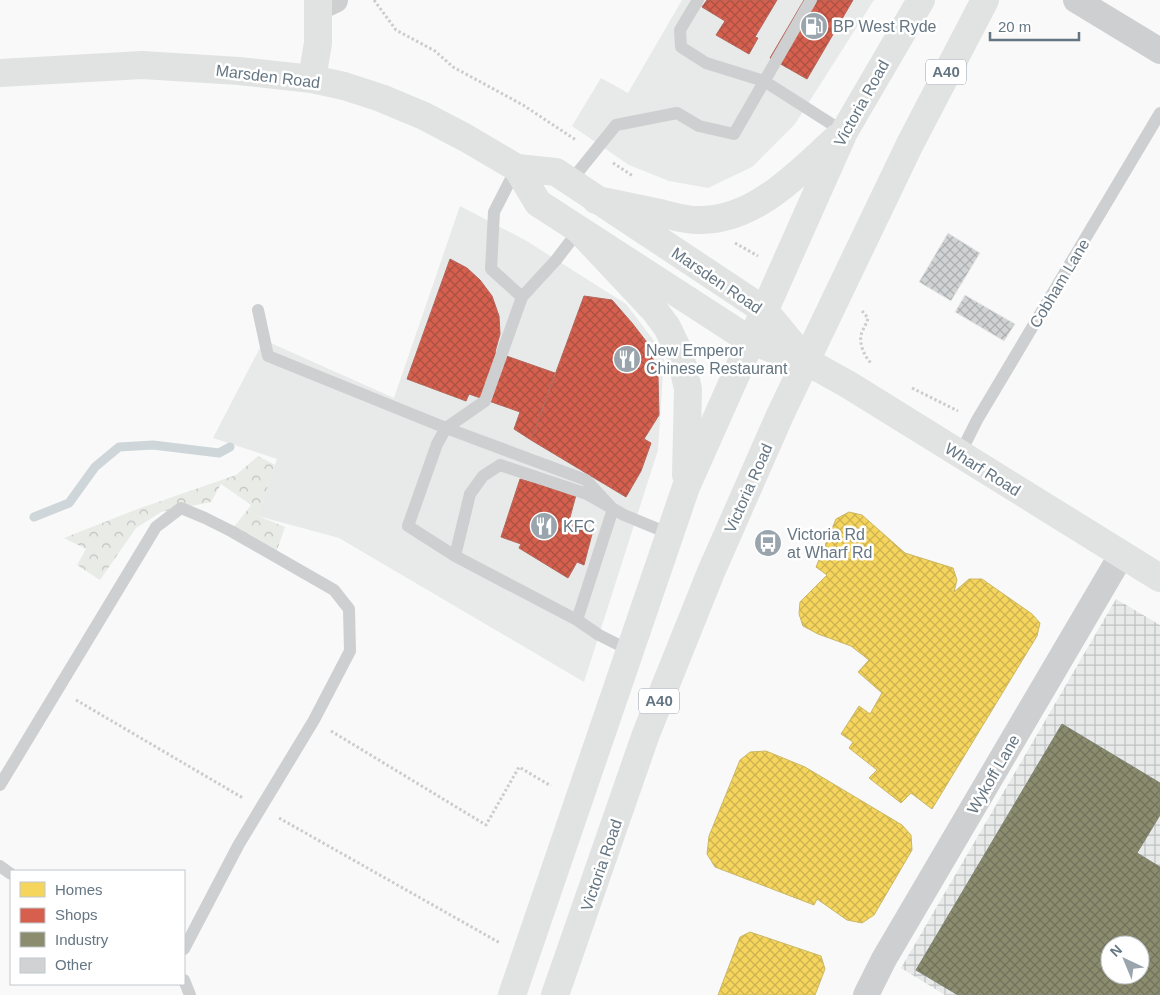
<svg xmlns="http://www.w3.org/2000/svg" width="1160" height="995" font-family="Arial,sans-serif">
<style>
.built{fill:#e8e9e9}
.industrial{fill:url(#industrial-grid);fill-rule:evenodd}
.park{fill:url(#park-crowns)}
.homes{fill:url(#homes-cross-hatch);stroke:#cab868}
.shops{fill:url(#shops-cross-hatch);stroke:#b4675d}
.industry{fill:url(#industry-cross-hatch);stroke:#808574;fill-rule:evenodd}
.lines{fill:none;stroke-linecap:round;stroke-linejoin:round}
.stream{stroke:#ced6d9;stroke-width:9}
.building{fill:url(#building-cross-hatch);stroke:#e8e8e8}
.path{stroke:#cbcccd;stroke-width:3;stroke-dasharray:2.5 2.5;stroke-linecap:butt}
.lane{stroke:#cecfd0;stroke-width:12}
.street{stroke:#cecfd0;stroke-width:26}
.secondary{stroke:#e1e2e2;stroke-width:28}
.primary{stroke:#e1e2e2;stroke-width:28}
.highway{stroke:#e1e2e2;stroke-width:28}
.labels{text-anchor:middle;stroke-width:5;stroke-linejoin:round;paint-order:stroke}
.shield{fill:#fff;stroke:#939fa8;stroke-width:1}
.shield-label{font-size:15px;font-weight:bold;fill:#657683}
.poi-label{font-size:16px;fill:#657683;stroke:#fff;text-anchor:start}
.street-label{font-size:16px;fill:#657683;stroke:#fff}
</style>
<defs>
<pattern id="industrial-grid" width="8" height="8" patternUnits="userSpaceOnUse" patternTransform="scale(1.25)"><rect width="8" height="8" fill="#e8e9e9"/><path d="M0 4h8M4 0v8" fill="none" stroke="#c0c1c2"/></pattern>
<pattern id="park-crowns" width="20" height="18" patternUnits="userSpaceOnUse" patternTransform="scale(1.25)"><rect width="20" height="18" fill="#e8ebe6"/><path d="M2 6a3 3 0 1 1 6 0M12 15a3 3 0 1 1 6 0" fill="none" stroke="#c0c3c0"/></pattern>
<pattern id="homes-cross-hatch" width="8" height="8" patternUnits="userSpaceOnUse" patternTransform="scale(1.25)"><rect width="8" height="8" fill="#f6d55c"/><path d="M0 0l8 8M0 8l8-8" fill="none" stroke="#cbb151"/></pattern>
<pattern id="shops-cross-hatch" width="8" height="8" patternUnits="userSpaceOnUse" patternTransform="scale(1.25)"><rect width="8" height="8" fill="#d6604d"/><path d="M0 0l8 8M0 8l8-8" fill="none" stroke="#a85144"/></pattern>
<pattern id="industry-cross-hatch" width="8" height="8" patternUnits="userSpaceOnUse" patternTransform="scale(1.25)"><rect width="8" height="8" fill="#8c8c6e"/><path d="M0 0l8 8M0 8l8-8" fill="none" stroke="#70725c"/></pattern>
<pattern id="building-cross-hatch" width="8" height="8" patternUnits="userSpaceOnUse" patternTransform="scale(1.25)"><rect width="8" height="8" fill="#d0d2d3"/><path d="M0 0l8 8M0 8l8-8" fill="none" stroke="#acafb1"/></pattern>
</defs>
<rect width="100%" height="100%" fill="#f9f9f9"/>
<path class="built" d="M682,0h192l-79,124 -43,43 -44,21 -39,-7 -40,-16 -57,-39 29,-48 27,15z
M460,206l65,34 101,64 32,42 6,11 -6,93 -74,232 -245,-144 -81,-22 19,-57 -64,-21 51,-98 130,58z"/>
<path class="industrial" d="M1116,599l44,26v370h-215l-44,-27zM1110,945h30v30h-30z"/>
<path class="park" d="M258,456l17,9 -17,51 27,11 -10,29 -44,-25 20,-26 -30,-21 -10,18 -50,10 -25,16 -36,52 -23,-15 9,-16 -22,-11 71,-28 101,-35z"/>
<path class="homes" d="M849,512l13,3 43,38 48,15 4,12 -3,12 15,-13h13l50,35 8,9 -3,13 -105,173 -21,-16 -10,10 -32,-25 8,-8 -28,-22 4,-6 -12,-8 18,-28 11,8 12,-21 -24,-21 11,-12 -18,-14 -33,-12 -15,-8 -4,-12 1,-12 27,-27 -11,-8 20,-48z
M766,751l39,16 97,58 9,10 1,15 -38,65 -12,8 -15,-3 -30,-21 -3,6 -99,-38 -8,-13 2,-18 31,-76 10,-8z
M750,932l71,24 4,13 -10,26h-97l22,-58z"/>
<path class="shops" d="M707,0h70l-22,37 3,1 -9,16 -33,-19 9,-14 -23,-14z
M804,0h49l-46,79 -37,-21z
M450,259l17,9 13,12 12,16 7,20 1,18 -5,18 60,21 -24,67 -17,-11 6,-17 -51,-18 -3,7 -59,-22z
M584,296l28,4 20,23 17,22 9,30 1,40 -15,24 7,4 -10,28 -15,26 -95,-57z
M520,479l56,16 -7,26 24,9 -9,35 -7,-3 -9,16 -49,-30 2,-4 -20,-7z"/>
<path class="industry" d="M1062,724l98,59v32l-23,38 23,14v128h-202l-42,-25zM1110,945h30v30h-30z"/>
<g class="lines">
<path class="stream" d="M34,517l35,-14 26,-36 24,-20 34,-2 66,8 11,-6"/>
</g>
<path class="building" d="M948,233l32,20 -29,48 -32,-19z
M965,295l50,29 -11,17 -49,-29z"/>
<g class="lines">
<path class="path" d="M374,0l22,30 39,21 18,16 70,38 53,35
M613,163l20,13
M735,243l23,13
M862,311l6,7c-1,5 -4,9 -6,14 -4,10 2,24 9,31
M912,388l46,23
M76,700l167,98
M331,731l155,94 33,-58 32,19
M279,818l221,125"/>
<path class="lane" d="M698,0l-18,30 1,17 25,16 58,18 80,51
M516,169l-22,43 -3,57 31,28
M570,182l46,-57 61,-12 22,13 35,8 77,-134
M579,230l-23,30 -34,37 -37,104 -39,27 -9,16 -29,82 47,30 122,64 22,15 32,16
M258,310l10,46 178,72 140,52 27,29
M960,454l17,-34 183,-307
M455,556l15,-62 13,-18 17,-11 87,29 37,21 46,19
M577,620l36,-111
M0,785l156,-258 25,-19 24,10 26,13 103,59 15,19 1,42 -36,69 -75,124 -55,105
M0,866l11,8
M184,980l6,15"/>
<path class="street" d="M1076,0l84,51
M318,8l17,-8
M866,995l18,-36 238,-405"/>
<path class="secondary" d="M312,79l6,-36v-43
M806,361l43,24 311,193"/>
<path class="primary" d="M0,73l142,-8 97,6 73,8 32,7 37,12 43,18 42,22 51,30 39,4 208,138 42,51
M517,168l21,35 213,138 55,20"/>
<path class="highway" d="M596,200c23,4 45,9 68,14 12,3 25,7 38,6 55,-1 97,-48 135,-82
M579,230l76,81 12,16 13,27 8,35 -2,86
M512,995l174,-508 158,-355 77,-132
M555,995l91,-261 65,-162 69,-157 130,-271 75,-144"/>
</g>
<defs>
<g id="fuel-disc" transform="scale(1.4375)"><circle r="9.5" fill="#99a4ac" stroke="#fff"/><path d="M-5.5-6h7V0h2V4h1.3V-2.5L3-4.5l.8-.8L6-3V5H2.5V1h-1V6h-7ZM-4.2-4.7v3.2H.2V-4.7Z" fill="#fff"/></g>
<g id="restaurant-disc" transform="scale(1.4375)"><circle r="9.5" fill="#99a4ac" stroke="#fff"/><path d="M-5-6h1v4h1v-4h1v4h1v-4h1v5L-1.5 .5V6h-2V.5L-5-1ZM5-6V6H3V1.5H1.5Q1.5-4 5-6Z" fill="#fff"/></g>
<g id="bus-disc" transform="scale(1.4375)"><circle r="9.5" fill="#99a4ac" stroke="#fff"/><path d="M-5-6H5V4H4V6H2V4H-2V6H-4V4H-5ZM-3.5-4V0h7V-4ZM-3.5 1.2v1.5H-2V1.2ZM2 1.2v1.5H3.5V1.2Z" fill="#fff"/></g>
</defs>
<g fill-rule="evenodd">
<use href="#fuel-disc" x="814" y="26"/>
<use href="#restaurant-disc" x="627" y="359"/>
<use href="#restaurant-disc" x="544" y="526"/>
<use href="#bus-disc" x="768" y="543"/>
</g>
<g class="labels">
<g class="shield">
<rect x="926" y="59.5" width="40" height="25" rx="4"/>
<rect x="639" y="688.5" width="40" height="25" rx="4"/>
</g>
<g class="shield-label">
<text x="946" y="77">A40</text>
<text x="659" y="706">A40</text>
</g>
<g class="poi-label">
<text x="833" y="32">BP West Ryde</text>
<text x="646" y="356">New Emperor<tspan x="646" dy="18">Chinese Restaurant</tspan></text>
<text x="563" y="532">KFC</text>
<text x="787" y="540">Victoria Rd<tspan x="787" dy="18">at Wharf Rd</tspan></text>
</g>
<g class="street-label">
<text transform="translate(268 76) rotate(7)" y="6">Marsden Road</text>
<text transform="translate(861 103) rotate(-61)" y="6">Victoria Road</text>
<text transform="translate(717 280) rotate(34)" y="6">Marsden Road</text>
<text transform="translate(1059 283) rotate(-59)" y="6">Cobham Lane</text>
<text transform="translate(983 469) rotate(32)" y="6">Wharf Road</text>
<text transform="translate(748 488) rotate(-66)" y="6">Victoria Road</text>
<text transform="translate(993 774) rotate(-60)" y="6">Wykoff Lane</text>
<text transform="translate(601 865) rotate(-71)" y="6">Victoria Road</text>
</g>
</g>
<rect x="10" y="870" width="175" height="115" fill="#ffffff" stroke="#c1c8cd"/>
<rect x="20" y="882" width="25" height="15" fill="#f6d55c" stroke="#c1c8cd"/>
<text x="55" y="895" font-size="15" fill="#657683">Homes</text>
<rect x="20" y="908" width="25" height="15" fill="#d6604d" stroke="#c1c8cd"/>
<text x="55" y="920" font-size="15" fill="#657683">Shops</text>
<rect x="20" y="932" width="25" height="15" fill="#8c8c6e" stroke="#c1c8cd"/>
<text x="55" y="945" font-size="15" fill="#657683">Industry</text>
<rect x="20" y="958" width="25" height="15" fill="#d0d2d3" stroke="#c1c8cd"/>
<text x="55" y="970" font-size="15" fill="#657683">Other</text>
<g transform="translate(1125 960) rotate(316)"><circle r="24" fill="#ffffff" stroke="#c1c8cd"/>
<path d="M0-4L9 19L0 12L-9 19Z" fill="#99a4ac"/>
<text y="-8" font-size="14" font-weight="bold" text-anchor="middle" fill="#657683">N</text>
</g>
<path d="M990 32v8h89v-8" fill="none" stroke="#657683" stroke-width="2.5"/>
<text x="998" y="32" font-size="15" fill="#657683" stroke="#ffffff" stroke-width="4" paint-order="stroke">20 m</text>
</svg>
